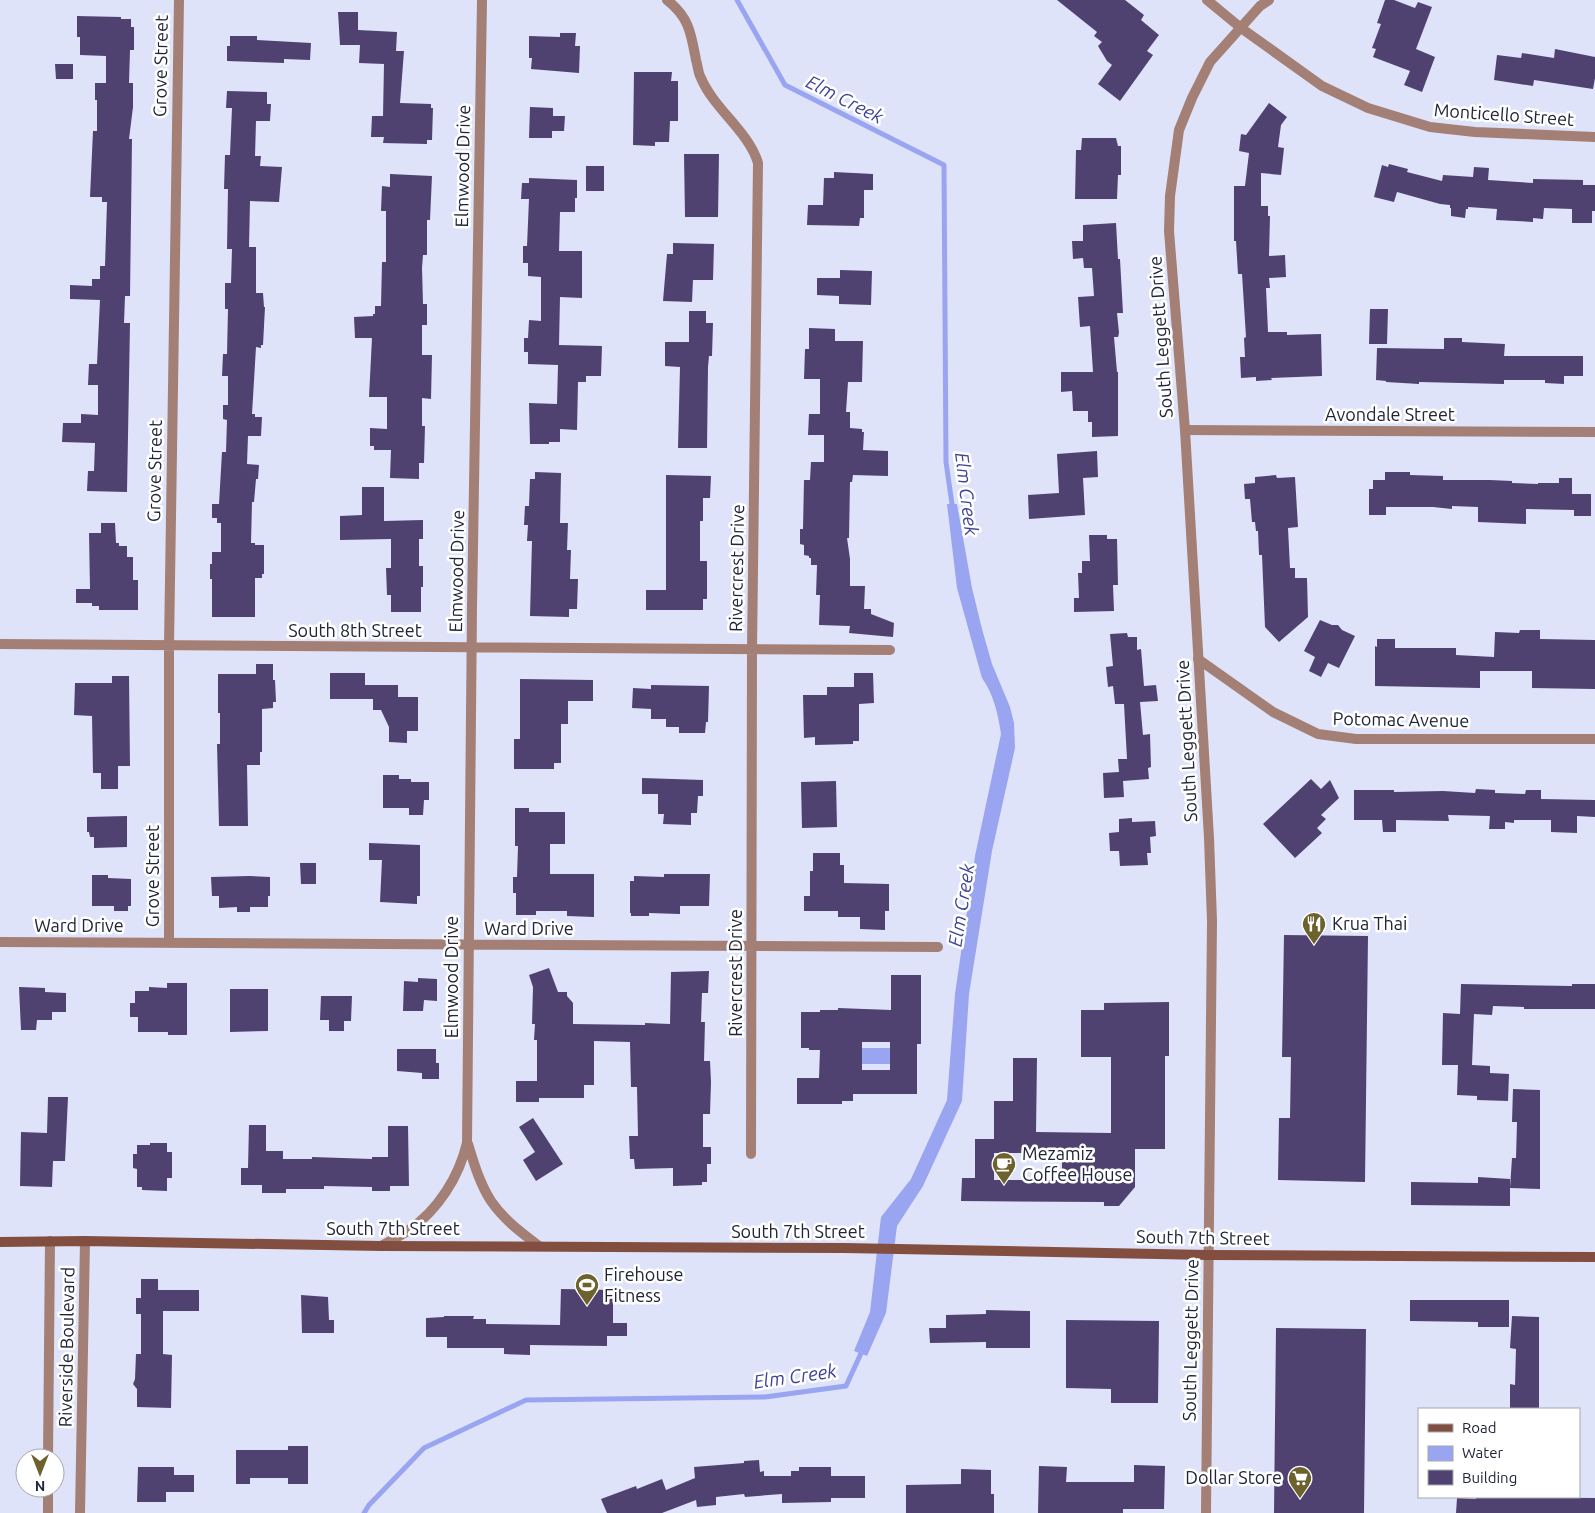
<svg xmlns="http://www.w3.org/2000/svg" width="1595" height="1513" font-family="Ubuntu,sans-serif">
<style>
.water{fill:#99a5f0}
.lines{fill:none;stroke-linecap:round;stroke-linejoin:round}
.stream{stroke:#99a5f0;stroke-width:5}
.building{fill:#4f4271;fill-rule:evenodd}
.minor{stroke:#a47f75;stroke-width:10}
.tertiary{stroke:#a47f75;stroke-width:10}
.secondary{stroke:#824e40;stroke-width:10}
.labels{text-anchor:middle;stroke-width:5;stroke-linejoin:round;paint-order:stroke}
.street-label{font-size:18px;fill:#212539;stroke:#fff}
.poi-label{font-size:18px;fill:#212539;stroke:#fff;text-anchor:start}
.water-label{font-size:19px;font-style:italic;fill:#3e449a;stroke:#fff}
</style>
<rect width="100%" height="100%" fill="#dee3f9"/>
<path class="water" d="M947,504h10l15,84 10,41 10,35 18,43 4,16 1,25 -23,103 -23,143 -7,107 -39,85 -26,40 -11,87 -19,43 -13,-5 16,-39 11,-95 30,-38 36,-79 8,-106 20,-138 26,-122c-3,-20 -7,-39 -19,-56l-25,-90z
M860,1048h36v16h-35z"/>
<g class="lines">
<path class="stream" d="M737,0l48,85 159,80 2,297 7,49
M364,1513l5,-8 55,-57 102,-48 239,-3 81,-11 17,-37"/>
</g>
<path class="building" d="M1057,0h68l19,15 -3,5 18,15 -12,16 6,4 -33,46 -22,-17 14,-19 -5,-4 -9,-15 4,-4 -8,-6 3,-4z
M1385,0h9l21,8 3,-6 14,5 -16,42 19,8 -13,35 -18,-7 6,-14 -37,-14 3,-8 -4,-1 9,-24 -4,-1z
M338,12h20v18l39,2 -1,19h8l-4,52 31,1v4h2l-1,32h-5v4l-44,-1 1,-6h-13l1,-21h11l1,-52 -25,-1 1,-18h-20z
M77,16l44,1v2h10v8h3v23h-4l-1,33h4v24l-4,32h3l-2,157h-5l-1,27h6l-3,169 -40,-1 1,-20h6l1,-28 -33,-1 1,-19h18v-9l17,1v-30h-10l1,-21h8l3,-64 -30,-1v-14l22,1v-7h8v-13h5l2,-64h-5v-5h-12l3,-66h4v-31h-2v-17h11v-27l-26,-1v-18h-3z
M560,33h16l-1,13h5l-1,27 -48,-4 1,-11h-3v-22l31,1z
M230,36h27v4l54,3 -1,17 -26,-1v4l-57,-2v-15h3z
M1555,49l40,8v21l-2,11 -59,-9 -1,6 -39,-6 3,-25 24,3 1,-5 32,5z
M55,64h18v15h-17z
M634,72h38l-1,9h7v40h-8l-1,21h-14v4l-22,-1z
M227,91l40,1v12h4l-1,17h-14l-1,35h6l-1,10 22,1 -3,35 -29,-1 -1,46h7v46h7l1,14h1l-2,38h-2v3l-5,-1 -4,67h3v3h7l-1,19h-13l-1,28 12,1 -1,14h-2l-2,23h-2l-1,41h4v2h9v29h-2v4h-7v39h-43v-38h-2v-15h2v-12h9v-29h-4v-5h-5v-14h7l3,-52h4l1,-32 -4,-1v-14h5v-29h-6l1,-22h4l1,-45h-3v-26h6l1,-34h-5l1,-60h-4l1,-34h5l2,-47h-6z
M1269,103l18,14 -6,8 -3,22 6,1 -3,27 -20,-2v33h7v10h2l-1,40 16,-1 1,22 -17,1 1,10h-4l2,44h19v3l34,-1 1,42 -51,2 1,2 -16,1v-4l-15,1 -1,-21h5l-1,-19 2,-1 -4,-63h-4l-2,-33h-2v-55h11l4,-33 -10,-2 2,-17 5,1z
M530,107l23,1v8h12l-1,15h-12v7h-23z
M1082,138h34l2,8h3v29h-3l-1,24h-42l1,-49h5z
M684,154h35l-1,63h-33z
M1389,164l19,5 -1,3 35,9 1,-6 30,2 1,-10 15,1 -1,12 45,3v-4l50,1v5h12v26h-3v12h-20v-14l-28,-1 -1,11 -10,-1v4l-37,-2 1,-11 -29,-2v2h-2l-1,9 -14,-2v-8h-1v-3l-10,-1 -43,-12 -3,10 -20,-5 8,-32 6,2z
M586,166h18v25h-18z
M834,172l39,2v16h-9v28h-4l-1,8 -52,-1 1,-20h15l1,-27h10z
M390,174l42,2 -2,44h-3v35h-4l-1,13 1,36h4v21h-5v30h10l-1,44 -9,-1v28h3l-1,37h-5v16l-29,-1 1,-28h-17v-4h-4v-18l17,1v-32h-18l3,-59h-17l-1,-21 19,-1v-2h2v-8h6l1,-44h4v-51h-5l1,-25 8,1z
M529,178l48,2v18h-2v14h-15l-1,39h23v47l-22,-1 -1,48 43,1 -1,30h-15v6h-8l-1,48 -17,-1v13h-11v2h-19l-1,-41 28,1 1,-39 -30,-1v-12h-4v-14h4l1,-18 12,1v-44l-13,-1v-13h-5v-17h4l2,-47h-8l1,-16h7z
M1116,223l2,36h2l3,54h-6l2,20 -1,4h-4l3,35h1v64l-26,1v-15h-4v-11h-15l-1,-20 -11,1v-20h32l-3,-46 -10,1 -2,-30 16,-1 -2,-28h-8l-1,-10 -10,1 -1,-18h11v-16z
M673,243l41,1 -1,36h-20l-1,22 -29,-1 4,-47h6z
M840,270l32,1 -1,34 -32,-1v-8l-22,-1v-17h23z
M1370,309h18l-1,35h-18z
M689,311h17v12h7l-1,33h-3l-1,11 -1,81h-29l2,-81 -15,-1v-24h24z
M809,328l26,1v12h28l-1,41h-14l-2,30h4v16l12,1v3h2l-1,18 25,1v25l-35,-1 -1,7h-2l-1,56h-2l3,21v27h15l-1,23h7v5l23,9 -1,14 -44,-4 1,-7 -31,-1 1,-30h-4l1,-30h-6v-7h-2v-2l-5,-1v-10l-4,-1v-15h3l1,-49h6l1,-18h13v-27h-16l1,-21h11v-35h-16l1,-30h4z
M1444,338h18v4l43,2 -1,12h79v20h-19v8l-19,-1v-3h-41v4l-85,-2v2l-33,-2v-1l-10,-1 1,-32 67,1z
M1097,451l1,26 -15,1 2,37 -56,4 -1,-24 31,-2 -2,-39z
M535,472l26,1 -1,50h8l-1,27h4l-1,29h8l-1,30h-8v8l-39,-1 2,-75h-5l1,-16h-4l1,-19h4l1,-27h5z
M1385,472h25v3l33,1v4h47l22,1v2l26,1v-1h21v-5h13v16h19v22h-17v-6l-48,-1v15l-48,-2v-15l-26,-1v3l-19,-2h-47v8h-17v-26h4v-9h12z
M666,475l45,1 -1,22h-7v23h-3v40h7v38h-4v11h-57v-20h20z
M1276,475l1,3 18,-1 3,50 -10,1 2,40h5v10h12l1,39 -29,25 -14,-15 -3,-72h-3l-1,-24h-2l-1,-9h-3l-2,-23h-5l-1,-15 11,-1v-6z
M362,487h22v34l39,-1v19h-4v27h4v21h-2v25h-30v-17h-4l-1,-27h5v-29l-51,1v-24l22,-1z
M101,523h14l1,20h3v3h8v11h6v23h5v30h-39v-4h-7v-3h-16v-14h14l-1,-56h12z
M1089,535h18v4h10l1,46h-5l1,26 -40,1v-14h5l-1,-25h4v-12h8z
M1320,620l12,5h6l4,5 13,6 -16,32 -11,-5 -7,14 -12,-6 6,-14 -11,-6z
M1520,630h20v9l55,1v49l-63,-1v-17h-52v17l-105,-2v-40l2,1v-8h18v9h61v7l38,2 1,-25 24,1z
M1127,633l1,4h9v13l4,-1 3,37 12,-1 2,16 -18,1 3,33 7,-1 1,33 -3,1 1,11 -26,2 1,16 -20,1 -1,-25 16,-1 -1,-13h9l-3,-55h-9l-2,-18 -5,1 -2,-20 7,-1 -3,-32z
M256,664h17v16h2l1,22h-3v6l-11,1v43h-2v13h-13l1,61h-29l-2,-82h3v-31h-2v-39h38z
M330,673h35v12h33v12h20v34h-11v12l-18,-1v-15l-8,-17h-8v-11h-43z
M854,673h19l1,30 -15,1v37h-6v3l-38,1v-8l-11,1 -1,-43h24v-8h27z
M112,676h17l1,90h-12v23h-17v-16h-8l-1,-57 -18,-1 1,-32h37z
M520,679l73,1v21h-25v23h-7v39h-7v6h-40v-30h6z
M651,685l58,1 -1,36h-2l-1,11h-26v-6h-13v-8h-15v-10l-19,-1 1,-20 18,1z
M383,775h16v4h12v3h18v18h-5l-1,15h-14v-7h-26z
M642,778l61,2v16h-5l-1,17h-6v12l-28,-1 1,-10h-6v-20h-16z
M1311,779l10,10 9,-9 9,18 -18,17 5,4 -9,9 5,5 -27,25 -32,-34z
M836,781l1,46 -35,1 -1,-46z
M1476,789l19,1v3l30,1 1,-4h15v9l54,1v17l-18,-1v17l-26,-1v-12h-37v3l-9,-1v7h-16l1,-13 -42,-1 1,6 -53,-1v12h-13l-1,-12h-28v-30h40v2l49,-1 32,2z
M515,808h14v4h36v32h-15v30h44v43l-27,-1v-5h-31v4h-20v-22h-3v-16h4l1,-31h-3z
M127,816v31l-33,1v-11h-4l-1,-5h-2v-15z
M1132,818v4l23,-1 1,15 -6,1 1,16h-4l1,12 -28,1 -1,-15h-9l-1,-18 10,-1v-13z
M369,843l51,2v51h-3v8l-37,-2 2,-42h-13z
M813,853h27v12h4v18l45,1v27h-4v19l-25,-1v-12h-22v-6h-34v-15h6v-25h3z
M300,863h16v21h-15z
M664,874h46l-1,32h-29v8l-31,-1v3h-18v-3h-1v-32h4v-5l30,1z
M92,875h16v3l23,1v27h-3v5h-14v-5h-22z
M249,876l21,1v19h-2v11h-18v5h-13v-5l-18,1v-12h-7l-1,-19z
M1284,935l84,1 -3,246 -87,-2 1,-62h11l1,-61h-9z
M549,968l9,24h9v4l6,7v21l72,1v-2l25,1 1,-52 38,-1 -1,22h-6l-1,29h4l-1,39h6l1,21 -1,32h-7v33h8v17h-4v18h-5v3l-29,1v-18l-38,1 -1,-10h-4l-1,-23h9l-1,-49h-6l-1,-45 -36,-1v44h-10v13h-45v4h-23v-21h21v-41h-3l1,-16h-3l1,-37 -4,-12z
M891,975h30v69h-4v50h-64v7h-11v3h-45v-26h22l1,-28h-11v-2h-8v-36h19v-2h18v-2l53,2zM862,1042h28v28h-28z
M418,978l19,1v22l-13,-1 -1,11h-20l1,-30 14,1z
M167,983h20v52h-19v-3h-30v-15h-8v-14h5v-12h14v-4l18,1z
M1461,984l111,2v-2h23v25h-71v-2l-31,-1 -1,9 -18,-1 -2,51 18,1v7l19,1 -1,27 -31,-1v-4l-20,-1 1,-30h-16l1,-52 17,1z
M19,987l26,1v4l21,1v19h-14v8h-15l-1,10h-15z
M230,989h38v42l-38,1z
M321,996h31l-1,25h-7v10h-15v-11h-9z
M1169,1002v54h-4v93h-30v38l-16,19h-15v-4l-143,-1 1,-23h13v-39h19v-38h19v-43h24l-1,74 75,1v-76h-30v-47h23v-7zM994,1153h68v27h-68z
M397,1049h39v14h3v16h-17v-6l-25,-2z
M1513,1089l27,1v99l-30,-1 2,-30h4l1,-36h-5z
M48,1097h20l-3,64h-12l-1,26 -32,-1 1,-54 26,1z
M533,1118l30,46 -27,17 -13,-21 12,-8 -16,-25z
M249,1125h17v26h17v8h29v-2l60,2v-2h16v-31h20l1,60h-19v5h-18v-4l-48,-1v3h-38v4h-24v-8h-21v-17h7z
M150,1143h17v9h5v26h-5v13l-25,-1v-3h-5v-18l-4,-1v-14h4v-9h13z
M1478,1177l32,2v27l-99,-1v-23l67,1z
M141,1279h17v11h41v21h-36v43l9,1 -1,53 -34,-1v-18l-4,-5 2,-5 1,-25h5v-40h-5v-16h5z
M561,1289l52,1v33h14v13h-20v10l-77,-1v10l-26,-1v-6h-57v-11h-21v-19l18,-1v-1h30l-1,3h13v5l74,1z
M301,1295l27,2 1,23h5v13h-32z
M1410,1300h99v27h-31v-5l-68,-1z
M986,1310l44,1v37h-44v-6l-56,1 -1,-15h17v-13l40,-1z
M1512,1316l27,1v92h-29v-25l5,1 1,-36 -6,-1z
M1066,1320l93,1 -1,82h-47v-14l-45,-1z
M1276,1328l90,1 -2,184h-90z
M288,1446h20v38h-20v-6h-38v6h-14v-34h52z
M759,1460l1,12 4,-1v5h27v-5h8v-4h32v9h34v22h-34v4l-49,1v-9l-37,3 -1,-3 -28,3v8l-19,2 -1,-7 -34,13h-55l-6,-14 35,-13 1,3 25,-10 4,11 29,-12 -1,-11 50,-4v-2z
M1134,1465l31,1 -1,43h-41v4h-85l1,-47 28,1 -1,15h68z
M138,1467h36v8h20v17h-28v10h-29z
M961,1469l30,1v24h3v19h-88v-28l55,-1z
M1476,1497l119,1v15h-139l1,-15 19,1z"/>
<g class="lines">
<path class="minor" d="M667,0c22,17 24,33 29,60 2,6 2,13 5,18 13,31 48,54 57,85l-6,487 -1,504
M1207,0l34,28 81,58 46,22 62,19 45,5 120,5
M1185,430l410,2
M0,644l890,6
M1198,659l75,53 45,22 38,5h239
M0,942l938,5
M169,943v-298l10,-645
M468,1144c6,20 12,40 23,57 13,19 31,32 48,45
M381,1246c9,-5 19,-10 28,-16 29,-20 50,-53 58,-87l5,-536 10,-607
M48,1458l2,-217
M48,1513v-25
M80,1513l5,-272"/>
<path class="tertiary" d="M1206,1513l6,-592 -3,-83 -24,-408 -16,-199 1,-35 9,-66 13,-32 18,-36 50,-56 9,-6"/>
<path class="secondary" d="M0,1242l85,-1 296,5 463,2 364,7 387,2"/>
</g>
<defs>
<g id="restaurant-pin" transform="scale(1.25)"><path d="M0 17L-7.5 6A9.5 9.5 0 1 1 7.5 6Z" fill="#6d612e" stroke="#fff"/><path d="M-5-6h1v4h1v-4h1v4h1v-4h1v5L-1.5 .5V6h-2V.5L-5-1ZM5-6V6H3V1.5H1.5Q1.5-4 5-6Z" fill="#fff"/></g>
<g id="cafe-pin" transform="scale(1.25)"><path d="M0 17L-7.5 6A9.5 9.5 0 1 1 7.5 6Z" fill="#6d612e" stroke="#fff"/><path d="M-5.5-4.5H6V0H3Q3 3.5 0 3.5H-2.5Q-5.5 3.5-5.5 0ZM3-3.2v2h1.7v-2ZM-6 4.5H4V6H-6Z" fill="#fff"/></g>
<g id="stadium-pin" transform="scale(1.25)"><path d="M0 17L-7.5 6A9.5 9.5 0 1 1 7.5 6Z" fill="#6d612e" stroke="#fff"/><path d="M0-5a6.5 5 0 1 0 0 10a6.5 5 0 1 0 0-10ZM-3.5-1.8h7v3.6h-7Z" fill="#fff"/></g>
<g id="supermarket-pin" transform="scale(1.25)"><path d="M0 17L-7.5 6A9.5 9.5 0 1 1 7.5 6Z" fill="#6d612e" stroke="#fff"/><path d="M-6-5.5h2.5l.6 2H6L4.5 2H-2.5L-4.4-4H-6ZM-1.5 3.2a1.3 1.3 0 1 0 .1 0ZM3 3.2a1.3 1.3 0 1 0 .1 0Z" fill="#fff"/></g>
</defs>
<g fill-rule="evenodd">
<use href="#restaurant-pin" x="1314" y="924"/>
<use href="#cafe-pin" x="1004" y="1164"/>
<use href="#stadium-pin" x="587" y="1285"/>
<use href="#supermarket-pin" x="1300" y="1478"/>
</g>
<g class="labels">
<g class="street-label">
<text transform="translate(161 66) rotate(-89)" y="6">Grove Street</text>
<text transform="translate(1504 115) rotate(4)" y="6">Monticello Street</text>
<text transform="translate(463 166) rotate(-89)" y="6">Elmwood Drive</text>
<text transform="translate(1161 337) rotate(-94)" y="6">South Leggett Drive</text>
<text x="1390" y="421">Avondale Street</text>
<text transform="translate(155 471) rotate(-89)" y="6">Grove Street</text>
<text transform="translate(737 568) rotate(-89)" y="6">Rivercrest Drive</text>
<text transform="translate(457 571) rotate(-89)" y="6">Elmwood Drive</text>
<text x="355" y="637">South 8th Street</text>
<text transform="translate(1401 720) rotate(1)" y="6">Potomac Avenue</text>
<text transform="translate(1187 741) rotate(-93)" y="6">South Leggett Drive</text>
<text transform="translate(153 876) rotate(-90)" y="6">Grove Street</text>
<text x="79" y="932">Ward Drive</text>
<text x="529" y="935">Ward Drive</text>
<text transform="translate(736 973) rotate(-90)" y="6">Rivercrest Drive</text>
<text transform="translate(452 977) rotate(-90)" y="6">Elmwood Drive</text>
<text x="393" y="1235">South 7th Street</text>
<text x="798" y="1238">South 7th Street</text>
<text transform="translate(1203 1238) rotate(1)" y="6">South 7th Street</text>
<text transform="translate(1191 1340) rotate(-89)" y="6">South Leggett Drive</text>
<text transform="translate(67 1347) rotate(-89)" y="6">Riverside Boulevard</text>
</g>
<g class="poi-label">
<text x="1332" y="930">Krua Thai</text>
<text x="1022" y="1160">Mezamiz<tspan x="1022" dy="21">Coffee House</tspan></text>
<text x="604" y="1281">Firehouse<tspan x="604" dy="21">Fitness</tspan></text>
<text x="1282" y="1484" text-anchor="end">Dollar Store</text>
</g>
<g class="water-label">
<text transform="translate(845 99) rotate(27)" y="7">Elm Creek</text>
<text transform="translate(967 494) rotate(83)" y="7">Elm Creek</text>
<text transform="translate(961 905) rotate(-81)" y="7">Elm Creek</text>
<text transform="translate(795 1376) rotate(-8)" y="7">Elm Creek</text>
</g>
</g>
<rect x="1418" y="1408" width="162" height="90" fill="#ffffff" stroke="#a6a8b0"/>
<rect x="1428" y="1424" width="25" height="8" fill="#824e40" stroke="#a6a8b0"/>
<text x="1462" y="1433" font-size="15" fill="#212539">Road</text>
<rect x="1428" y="1446" width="25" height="15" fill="#99a5f0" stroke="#a6a8b0"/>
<text x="1462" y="1458" font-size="15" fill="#212539">Water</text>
<rect x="1428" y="1470" width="25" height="15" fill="#4f4271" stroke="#a6a8b0"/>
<text x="1462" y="1483" font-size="15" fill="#212539">Building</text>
<g transform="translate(40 1473) rotate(180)"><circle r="24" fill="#ffffff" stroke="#a6a8b0"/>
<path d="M0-4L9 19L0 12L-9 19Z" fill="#6d612e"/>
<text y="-8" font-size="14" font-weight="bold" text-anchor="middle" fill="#212539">N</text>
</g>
</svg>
